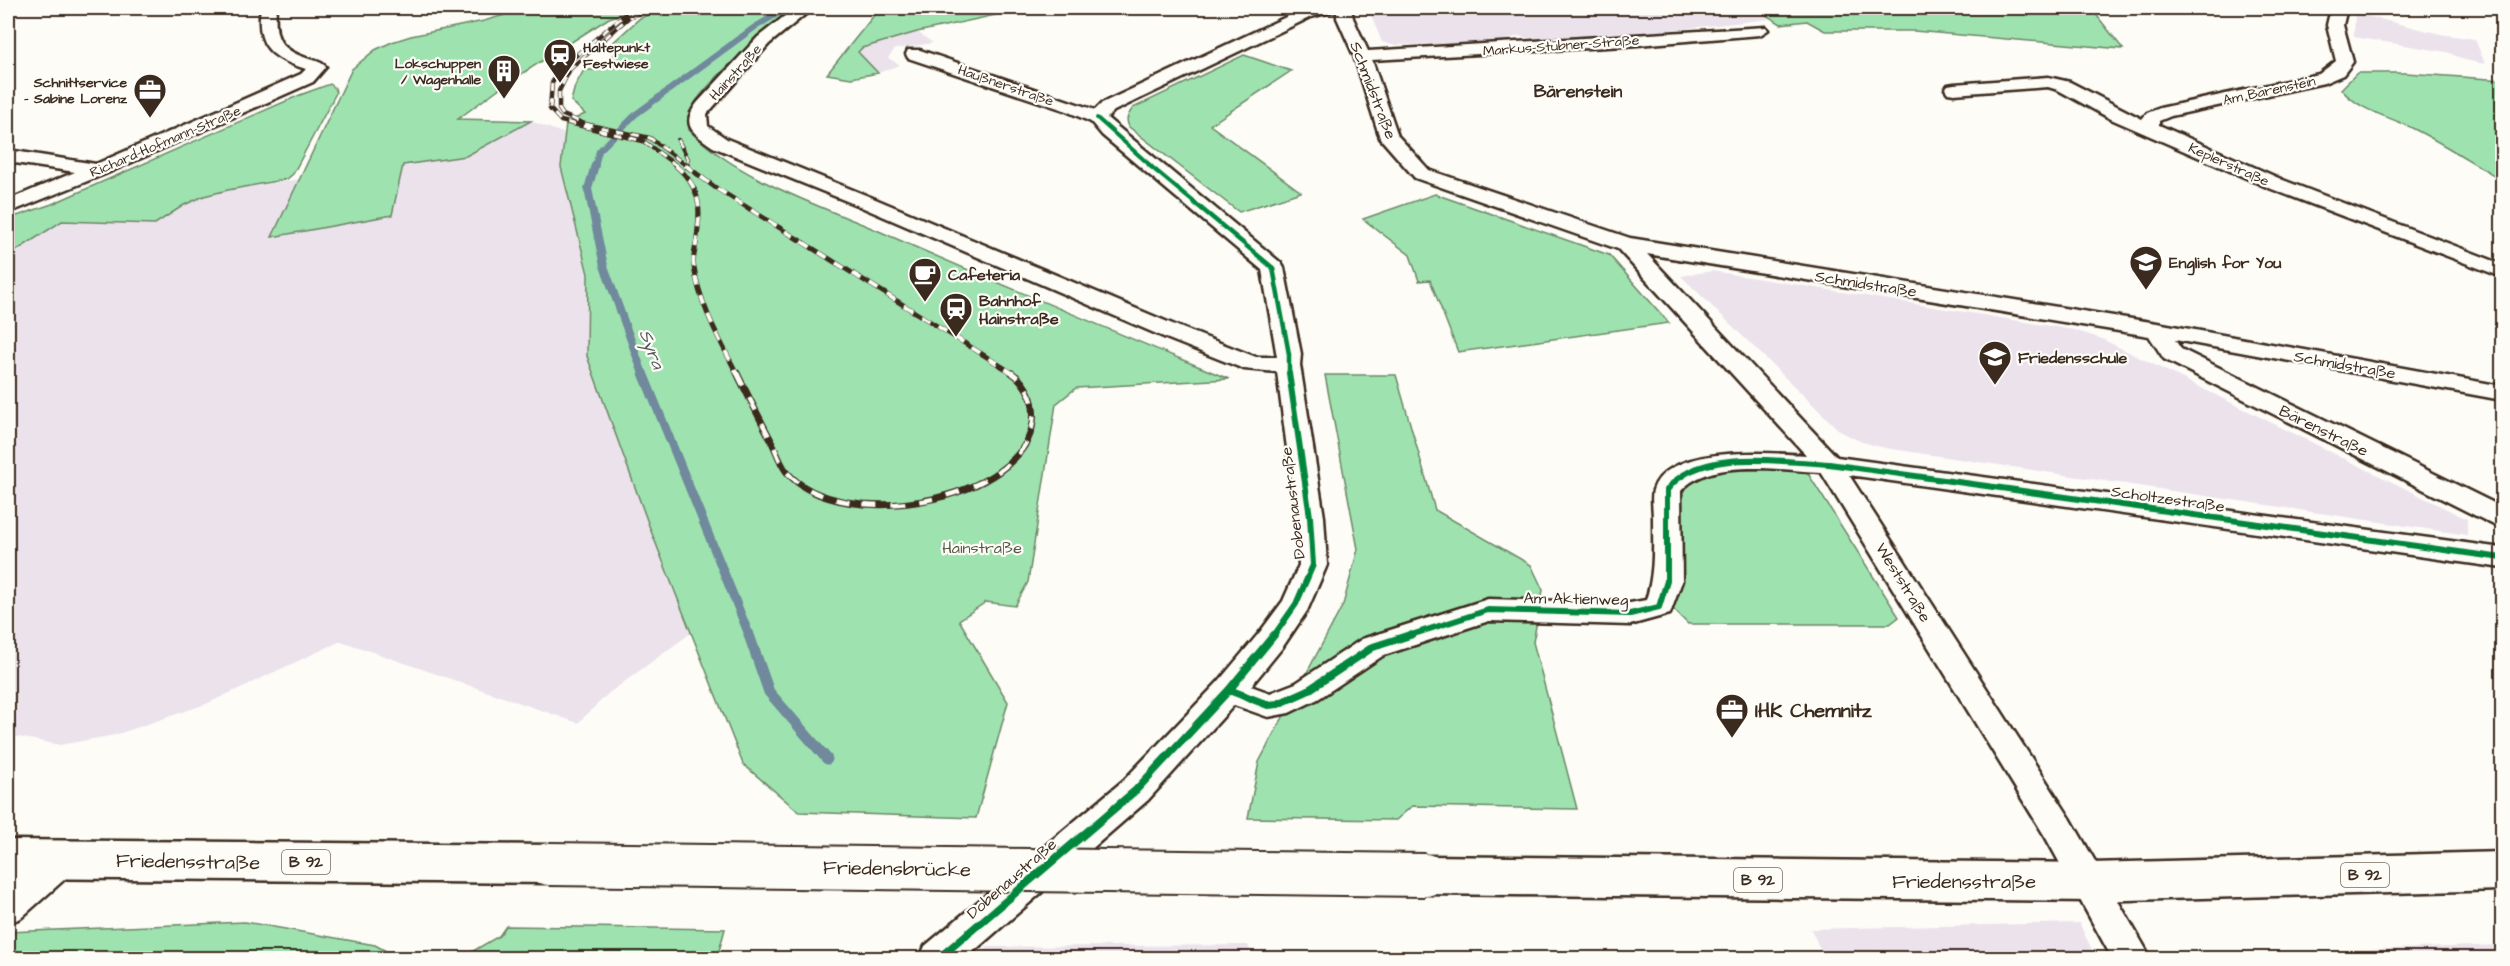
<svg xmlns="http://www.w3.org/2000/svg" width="2510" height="966" font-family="'Architects Daughter',sans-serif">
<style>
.built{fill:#ebe2ec}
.green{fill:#9ee3af;stroke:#6c8666;stroke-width:1.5}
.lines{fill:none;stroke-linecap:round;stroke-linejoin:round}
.stream-far3{stroke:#70899d;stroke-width:6}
.stream-far2{stroke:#70899d;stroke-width:8}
.stream-far1{stroke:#70899d;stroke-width:9}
.stream{stroke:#70899d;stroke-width:11}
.minor-casing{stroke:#3b2a1e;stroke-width:5}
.primary-casing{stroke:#3b2a1e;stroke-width:5}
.minor{fill:#fdfcf7;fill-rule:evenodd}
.primary{fill:#fdfcf7;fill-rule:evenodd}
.rail-far2-casing{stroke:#3b2a1e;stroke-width:4.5}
.rail-far1-casing{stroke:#3b2a1e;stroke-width:5}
.rail-casing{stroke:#3b2a1e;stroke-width:7}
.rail-far2{stroke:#fdfcf7;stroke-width:3;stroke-dasharray:8;stroke-linecap:butt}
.rail-far1{stroke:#fdfcf7;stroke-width:4;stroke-dasharray:10;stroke-linecap:butt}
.rail{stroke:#fdfcf7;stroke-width:4.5;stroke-dasharray:14;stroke-linecap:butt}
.primary-bridge-casing{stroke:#3b2a1e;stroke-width:46;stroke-linecap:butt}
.primary-bridge{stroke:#fdfcf7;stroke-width:42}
.cycleway-far3-casing{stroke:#fdfcf7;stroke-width:6}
.cycleway-far2-casing{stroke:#fdfcf7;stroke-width:8}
.cycleway-far1-casing{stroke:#fdfcf7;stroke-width:10}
.cycleway-casing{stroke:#fdfcf7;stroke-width:11}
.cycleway-far3{stroke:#00873e;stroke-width:4}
.cycleway-far2{stroke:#00873e;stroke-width:4.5}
.cycleway-far1{stroke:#00873e;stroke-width:6}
.cycleway{stroke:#00873e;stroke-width:8}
.labels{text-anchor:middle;stroke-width:4.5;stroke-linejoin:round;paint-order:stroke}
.far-street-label{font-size:14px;fill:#3b2a1e;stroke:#fdfcf7}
.far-poi-label{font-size:14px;font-weight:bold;fill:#3b2a1e;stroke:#fdfcf7;text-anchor:end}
.shield{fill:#fdfcf7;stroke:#75695f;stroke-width:1.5}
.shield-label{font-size:15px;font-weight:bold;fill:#3b2a1e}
.street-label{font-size:16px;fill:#3b2a1e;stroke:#fdfcf7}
.poi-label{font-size:16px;font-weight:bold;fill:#3b2a1e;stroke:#fdfcf7;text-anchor:start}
.park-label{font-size:16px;fill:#545842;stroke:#fdfcf7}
.far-district-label{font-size:18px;font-weight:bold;fill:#3b2a1e;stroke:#fdfcf7}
.water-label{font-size:18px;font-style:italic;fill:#55595d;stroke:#fdfcf7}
.near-poi-label{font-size:20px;font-weight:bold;fill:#3b2a1e;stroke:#fdfcf7;text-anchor:start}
.near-street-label{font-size:20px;fill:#3b2a1e;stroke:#fdfcf7}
</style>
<rect width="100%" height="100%" fill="#fdfcf7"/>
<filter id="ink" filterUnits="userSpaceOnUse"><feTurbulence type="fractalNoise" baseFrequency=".0167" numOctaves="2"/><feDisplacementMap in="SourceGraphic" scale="12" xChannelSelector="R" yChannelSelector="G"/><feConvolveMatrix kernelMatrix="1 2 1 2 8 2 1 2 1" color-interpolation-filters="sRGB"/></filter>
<g filter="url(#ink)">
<path class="built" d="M1368,8h386l16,11 -144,16 -63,1 -17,6 -28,-6 -20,7 -107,2 -9,-3z
M2355,13l85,21 35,5 10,25 -20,-4 -18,-8 -93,-15z
M917,32l16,11 -38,6 -7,9 12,7 -22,8 -20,-21 4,-4z
M531,121l34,13 -4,33 27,107 -1,82 64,175 40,102 -82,60 -31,30 -237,-82 -135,63 -91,31 -55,10 -52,-10v-479l54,-35 93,3 29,-19 20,-9 24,-6 72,-11 -27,58 130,-72 63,-9z
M1712,271l362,59 28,9 365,180v16l-582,-87 -23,-6 -21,-10 -160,-156z
M2079,923l17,35h-272l-13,-29z
M1248,945l5,13h-276l11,-11z
M2502,945v13h-307l1,-2z"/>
<path class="green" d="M528,8h114l-33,10 -108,69 -43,32 73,2 -65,35 -63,9 -11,50 -120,22 80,-168 23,-19 17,-8 19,-6 73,-15z
M667,8h131c-23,13 -104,84 -110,108 -1,4 1,10 1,14 49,49 129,75 192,102 115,51 232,99 348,147l-153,9 -20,16 -28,178 -13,24 -29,-4 -27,18 49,82 -32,116 -177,-6 -56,-48 -92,-233 -64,-175 1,-82 -27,-107 5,-44 19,-9 -14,-13 4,-15 9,-16h14l20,-19 -13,-1 35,-32z
M855,8h149l1,5 -88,19 -55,16 -4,4 20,21 -27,5 -24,-4 48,-60 -23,-5z
M1754,8h337l32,41 -209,-18h-89l-18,-10 -26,3z
M1244,55l47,16 -81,54 91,67 -62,20 -110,-85c-4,-8 -1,-12 4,-19z
M2357,73h49l96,7v100c-29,-17 -58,-36 -88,-51 -24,-13 -54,-17 -73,-40z
M330,84l5,4 1,5 -43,81 -6,5 -59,11 -24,6 -20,9 -29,19 -93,-3 -54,35v-37l44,-15 248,-109z
M1435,194l174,61 60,68 -211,29 -28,-72 -11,1 -9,-26 -47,-36z
M1325,375h71l39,135 96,55 12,25 -10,52 44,167 -165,-3 -16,14 -148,-2 11,-56 84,-157 15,-56z
M1776,469l31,3 92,145 -9,7h-202l-18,-18 9,-120c34,-17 60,-16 97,-17z
M245,922l130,23 24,13h-391v-26z
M506,926l219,3 -8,29h-256l38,-22z"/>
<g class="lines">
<path class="stream-far3" d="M595,166l4,-15 37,-37 119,-87 32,-19"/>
<path class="stream-far2" d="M595,165l-7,24 16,77 39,108"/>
<path class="stream-far1" d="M643,373l107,264"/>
<path class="stream" d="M749,635l20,57 58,67"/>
<g class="minor-casing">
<path id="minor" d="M261,8h15c-2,31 3,41 33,51 7,2 13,3 17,8l-13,15 -208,92 -97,39v-13l67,-28 -67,-10v-12l88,14 205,-90 5,-5c-34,-10 -51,-23 -45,-61z
M795,8h18l-44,36 -62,70 1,12 19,13 146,59 309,130 74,29h21l-15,-87 -160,-135 -11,-13 -27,-12 -156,-52 -2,-4 2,-4h12l175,60 7,-7 197,-92 12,-3h23l-1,3 -22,6 -197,94 -7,7 174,145 3,5 17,86 -1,11 24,152 3,48 -20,46 -25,37 -31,38 19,7 26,-10 66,-44 126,-40 142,4 16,-3c9,-27 7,-54 7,-82 0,-8 -2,-20 0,-28 14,-46 117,-37 153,-35l-188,-206 -203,-71 -35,-40 -26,-82 -17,-38v-10h14l2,10 15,33 398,-24 2,3 -8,5 -135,11 -253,14 26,76 31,34 201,68 527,85 345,63v14l-327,-60 6,9 321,158v20l-10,-3 -328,-165 -15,-23 -502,-82 190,203 665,91v20l-653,-93 221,343 81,140h-39l-66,-120 -225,-366c-41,-2 -111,-15 -140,19l1,90 -12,33 -40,11 -141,-4 -105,34 -66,44 -29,14 -21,4 -34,-12 -86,95 -182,158h-46l5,-12 199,-166 94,-98 42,-50 23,-31 16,-36 -3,-48 -19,-145 -33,-3 -78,-31 -307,-132 -146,-59c-19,-14 -34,-21 -15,-45l60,-65z
M2331,8h16l-4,17 10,37 -10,13 -19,8 -153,33 -12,5v4l124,55 219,84v13l-233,-89 -158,-69 -53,-29 -10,-3 -94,7 -6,-1 -3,-4 3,-4 6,-1 94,-7 22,5 72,37 5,-6 13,-5 159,-34 17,-13 -9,-36z
M62,844l13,4 5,11 -5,11 -54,48 -13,5v-38l41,-37z"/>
</g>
<g class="primary-casing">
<path id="primary" d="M8,840l541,5 16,6 6,13 -6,13 -16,6 -541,-5z
M2502,852v38l-411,11 -666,-7 -16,-6 -6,-13 6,-13 16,-6 666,7z"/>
</g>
<use href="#minor" class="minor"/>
<use href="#primary" class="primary"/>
<g class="rail-far2-casing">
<path id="rail-far2" d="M633,8l-71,59 -10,16 -2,26 11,12 82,20 34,25
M651,8l-22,9 -59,52 -11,22v18l4,6 22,9 65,14 37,28
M678,140l10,19 -1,7"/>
</g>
<g class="rail-far1-casing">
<path id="rail-far1" d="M675,165c28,24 26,45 21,79 -1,7 -4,16 -2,23 6,39 26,73 43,107
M685,165l31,23 298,186
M687,167v-2"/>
</g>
<g class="rail-casing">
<path id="rail" d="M737,373c11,23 23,46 35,69 4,9 8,21 14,29 53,67 259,28 247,-64 -1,-12 -11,-28 -21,-34"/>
</g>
<use href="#rail-far2" class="rail-far2"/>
<use href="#rail-far1" class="rail-far1"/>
<use href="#rail" class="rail"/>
<g class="primary-bridge-casing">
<path id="primary-bridge" d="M549,864l876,11"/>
</g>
<use href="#primary-bridge" class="primary-bridge"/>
<g class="cycleway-far3-casing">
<path id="cycleway-far3" d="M1097,118l54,48"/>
</g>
<g class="cycleway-far2-casing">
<path id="cycleway-far2" d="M1149,165l124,103 16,86v20"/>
</g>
<g class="cycleway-far1-casing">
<path id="cycleway-far1" d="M1273,637l23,-33 17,-39 -3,-48 -21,-144
M1405,637l83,-27 142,4 29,-7 8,-26v-91c31,-43 115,-28 162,-26l673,94"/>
</g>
<g class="cycleway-casing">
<path id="cycleway" d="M1229,690l39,15 10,-1 29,-13 66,-44 37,-12
M939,958l197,-168 93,-100 45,-55"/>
</g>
<use href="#cycleway-far3" class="cycleway-far3"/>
<use href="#cycleway-far2" class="cycleway-far2"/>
<use href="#cycleway-far1" class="cycleway-far1"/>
<use href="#cycleway" class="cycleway"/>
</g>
</g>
<defs>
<g id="station-pin" transform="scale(1.725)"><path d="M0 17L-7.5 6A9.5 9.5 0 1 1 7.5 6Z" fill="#3b2a1e" stroke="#fdfcf7"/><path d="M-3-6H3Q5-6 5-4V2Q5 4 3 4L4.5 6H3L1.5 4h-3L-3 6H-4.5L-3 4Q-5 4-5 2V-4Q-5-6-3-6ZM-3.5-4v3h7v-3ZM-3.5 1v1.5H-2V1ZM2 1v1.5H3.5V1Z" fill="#fff"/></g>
<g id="building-pin" transform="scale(1.725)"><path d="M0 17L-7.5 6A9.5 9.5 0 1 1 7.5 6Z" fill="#3b2a1e" stroke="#fdfcf7"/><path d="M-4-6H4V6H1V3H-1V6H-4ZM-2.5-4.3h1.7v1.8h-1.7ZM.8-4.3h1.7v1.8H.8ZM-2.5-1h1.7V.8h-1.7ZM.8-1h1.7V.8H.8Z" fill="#fff"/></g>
<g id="office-pin" transform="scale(1.725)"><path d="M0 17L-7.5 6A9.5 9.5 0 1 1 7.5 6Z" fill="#3b2a1e" stroke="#fdfcf7"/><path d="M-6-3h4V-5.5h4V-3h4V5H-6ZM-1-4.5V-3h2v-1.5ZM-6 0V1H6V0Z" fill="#fff"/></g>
<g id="school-pin" transform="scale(1.725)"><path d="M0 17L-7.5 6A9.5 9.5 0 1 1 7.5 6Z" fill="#3b2a1e" stroke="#fdfcf7"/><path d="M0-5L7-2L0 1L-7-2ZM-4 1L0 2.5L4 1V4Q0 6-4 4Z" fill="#fff"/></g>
<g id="cafe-pin" transform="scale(1.725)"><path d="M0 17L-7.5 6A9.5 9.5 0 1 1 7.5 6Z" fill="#3b2a1e" stroke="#fdfcf7"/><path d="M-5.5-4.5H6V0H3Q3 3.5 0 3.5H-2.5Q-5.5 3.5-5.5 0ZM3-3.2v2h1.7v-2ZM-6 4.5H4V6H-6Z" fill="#fff"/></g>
</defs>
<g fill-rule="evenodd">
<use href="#station-pin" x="560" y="55"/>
<use href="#building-pin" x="504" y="71"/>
<use href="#office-pin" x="150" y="90"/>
<use href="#school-pin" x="2146" y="262"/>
<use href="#cafe-pin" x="925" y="274"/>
<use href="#station-pin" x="956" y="309"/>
<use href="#school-pin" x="1995" y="357"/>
<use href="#office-pin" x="1732" y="710"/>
</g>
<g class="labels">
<g class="far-street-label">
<text transform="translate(1561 45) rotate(-4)" y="5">Markus-Stübner-Straße</text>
<text transform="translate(735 72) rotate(-48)" y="5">Hainstraße</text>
<text transform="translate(1006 85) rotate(19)" y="5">Haußnerstraße</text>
<text transform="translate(2269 90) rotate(-12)" y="5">Am Bärenstein</text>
<text transform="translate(165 141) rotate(-23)" y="5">Richard-Hofmann-Straße</text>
<text transform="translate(2229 164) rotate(24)" y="5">Keplerstraße</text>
</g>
<g class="far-poi-label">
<text x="583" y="52" text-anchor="start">Haltepunkt<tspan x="583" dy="16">Festwiese</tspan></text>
<text x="481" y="68">Lokschuppen<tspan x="481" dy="16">/ Wagenhalle</tspan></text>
<text x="127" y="87">Schnittservice<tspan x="127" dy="16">- Sabine Lorenz</tspan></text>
</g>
<g class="shield">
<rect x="282" y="850" width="48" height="24" rx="4.5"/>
<rect x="2341" y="863" width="48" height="24" rx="4.5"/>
<rect x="1734" y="868" width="48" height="24" rx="4.5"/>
</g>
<g class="shield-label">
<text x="306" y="867">B 92</text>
<text x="2365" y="880">B 92</text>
<text x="1758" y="885">B 92</text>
</g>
<g class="street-label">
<text transform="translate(1374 90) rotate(69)" y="6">Schmidstraße</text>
<text transform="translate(1866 283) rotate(9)" y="6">Schmidstraße</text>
<text transform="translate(2345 364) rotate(10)" y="6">Schmidstraße</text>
<text transform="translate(2324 430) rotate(26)" y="6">Bärenstraße</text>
<text transform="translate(2168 498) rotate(8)" y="6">Scholtzestraße</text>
<text transform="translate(1292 503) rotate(-97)" y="6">Dobenaustraße</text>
<text transform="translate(1904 582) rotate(58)" y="6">Weststraße</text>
<text transform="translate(1576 598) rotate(1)" y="6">Am Aktienweg</text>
<text transform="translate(1011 878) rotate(-41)" y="6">Dobenaustraße</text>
</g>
<g class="poi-label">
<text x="2169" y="268">English for You</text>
<text x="948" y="280">Cafeteria</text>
<text x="979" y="306">Bahnhof<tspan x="979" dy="18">Hainstraße</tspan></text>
<text x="2018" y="363">Friedensschule</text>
</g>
<g class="park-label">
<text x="982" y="553">Hainstraße</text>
</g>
<g class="far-district-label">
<text x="1578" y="97">Bärenstein</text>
</g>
<g class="water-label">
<text transform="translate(652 349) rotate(69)" y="6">Syra</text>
</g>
<g class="near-poi-label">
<text x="1755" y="717">IHK Chemnitz</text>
</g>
<g class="near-street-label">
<text transform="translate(188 861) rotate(1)" y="7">Friedensstraße</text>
<text transform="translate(897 868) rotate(1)" y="7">Friedensbrücke</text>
<text x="1964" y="888">Friedensstraße</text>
</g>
</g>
<rect width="2510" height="966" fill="none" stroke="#fdfcf7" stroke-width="30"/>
<rect x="15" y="15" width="2480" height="936" fill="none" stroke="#3b2a1e" stroke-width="2" filter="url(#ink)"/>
</svg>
